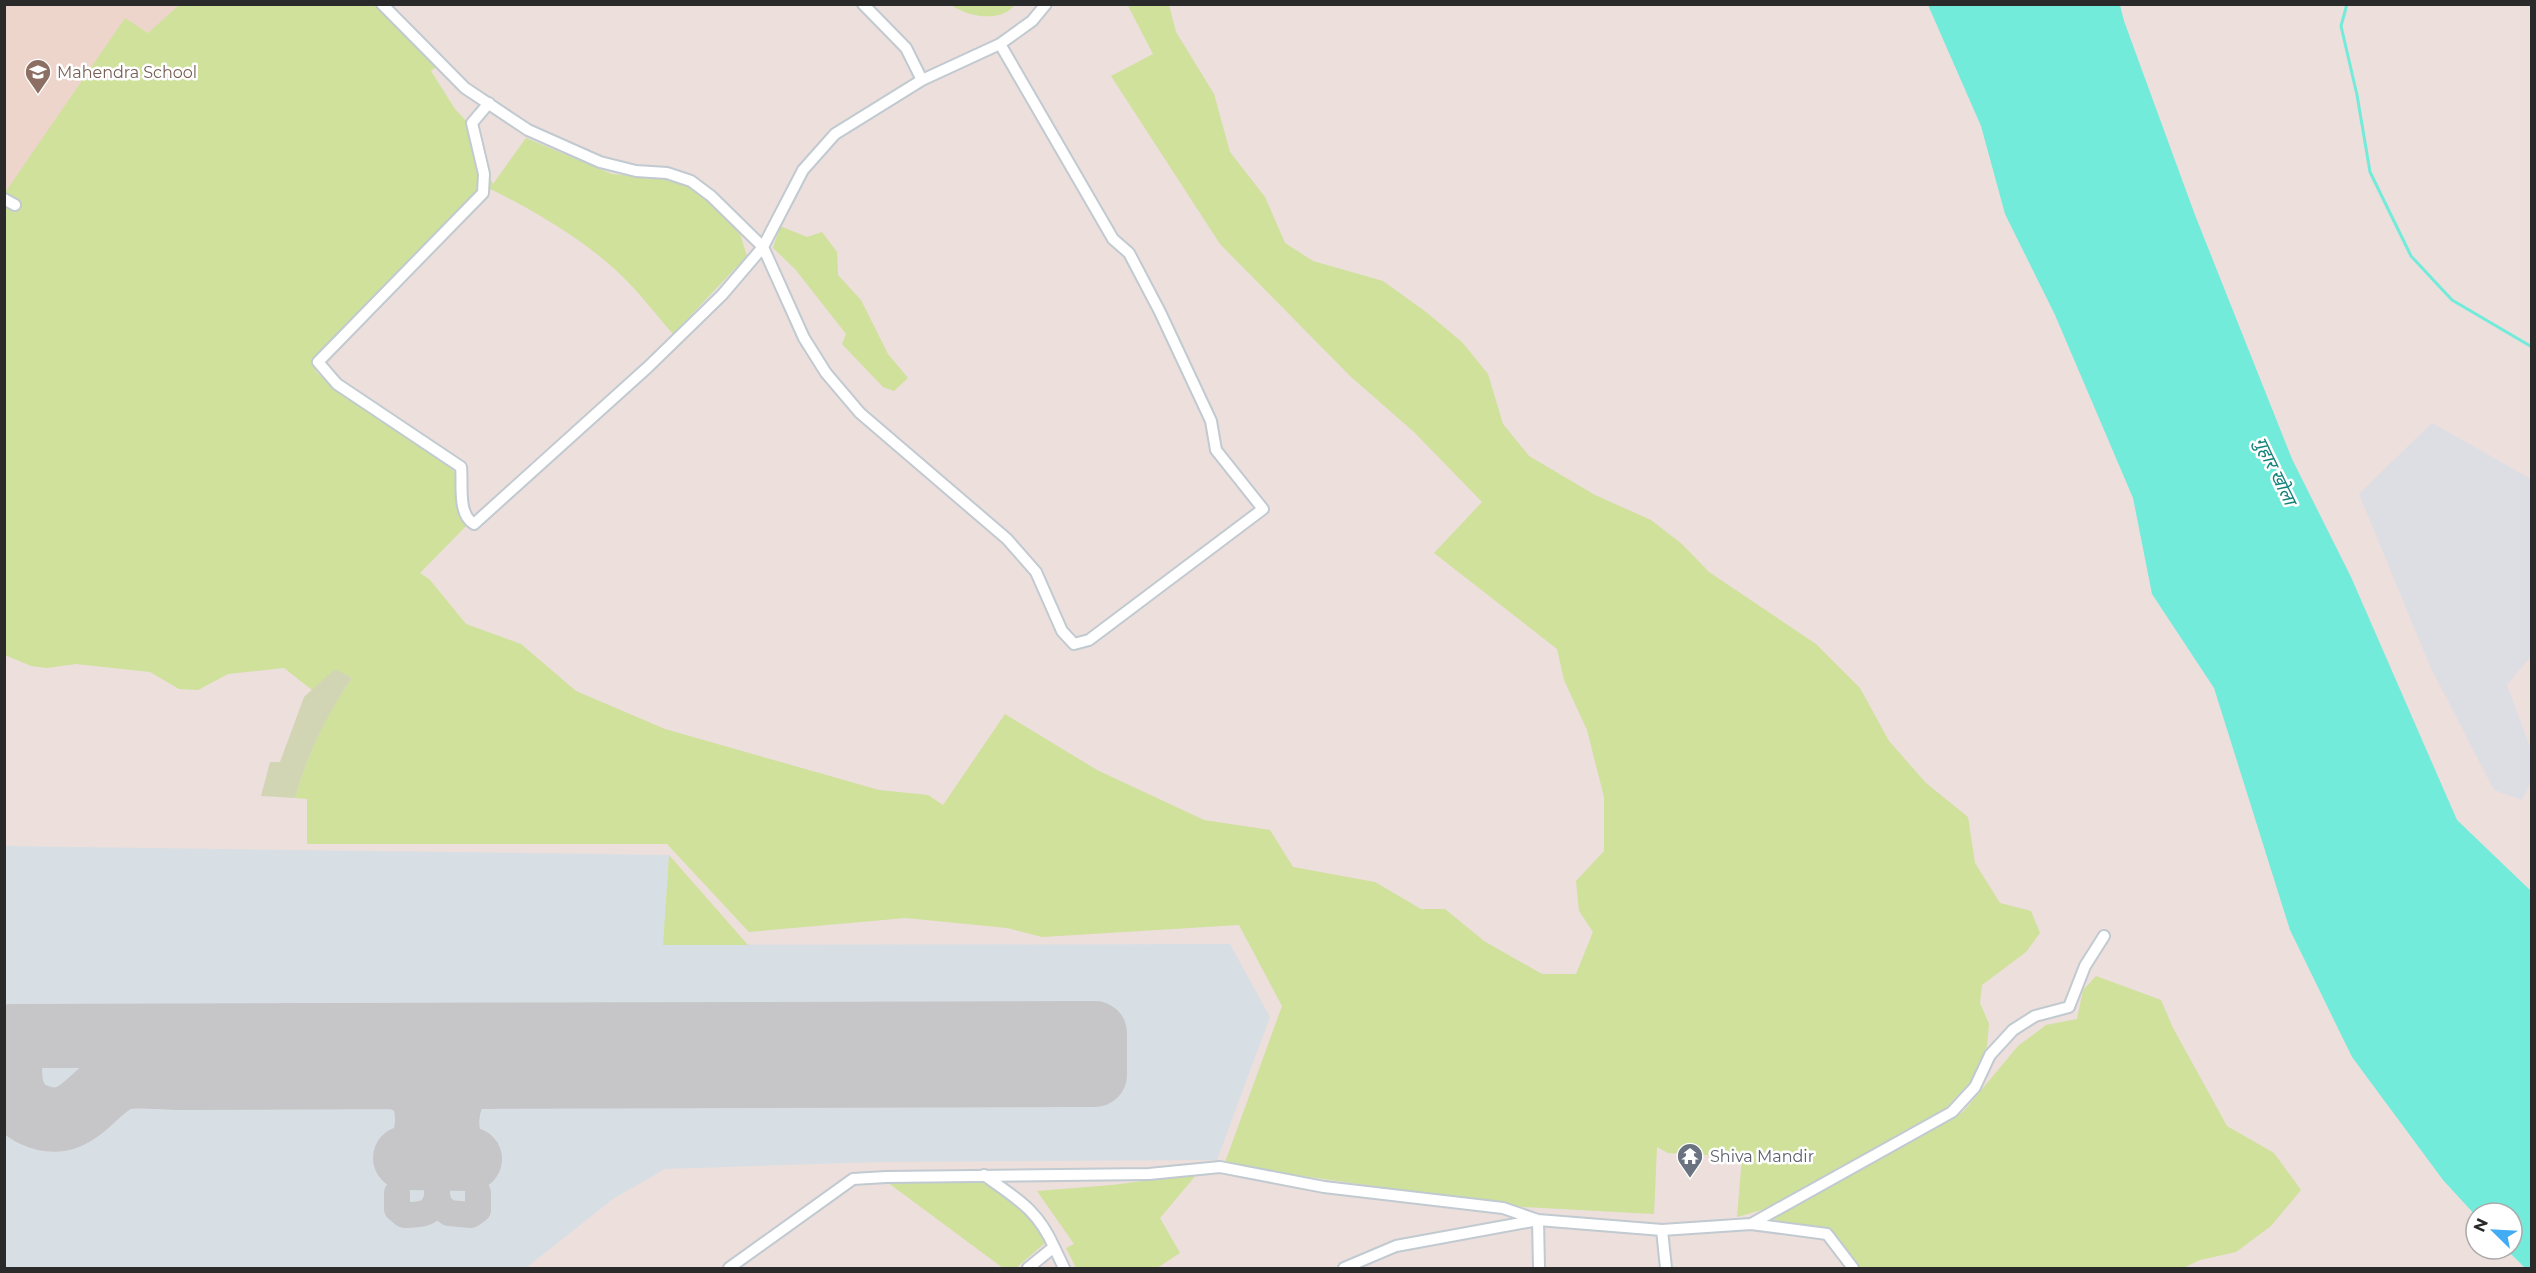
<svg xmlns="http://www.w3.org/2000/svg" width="2536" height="1273" font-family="Montserrat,'Noto Sans Devanagari',sans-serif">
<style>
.industrial{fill:#dddee4}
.education{fill:#edd5cc}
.airport{fill:#d8dfe4}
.green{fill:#cfe19b}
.cemetery{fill:#d1d5b4}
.water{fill:#73ebda}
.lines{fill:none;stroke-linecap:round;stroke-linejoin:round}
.stream{stroke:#73ebda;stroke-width:3}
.taxiway{stroke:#c6c5c8;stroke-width:26}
.runway{stroke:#c6c5c8;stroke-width:64}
.minor-casing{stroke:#c1cad0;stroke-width:14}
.minor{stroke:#fff;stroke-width:10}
.labels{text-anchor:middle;stroke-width:5;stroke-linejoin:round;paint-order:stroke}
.education-label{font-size:16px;fill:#785e54;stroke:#fff;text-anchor:start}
.worship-label{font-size:16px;fill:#5b616d;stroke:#fff;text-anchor:start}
.water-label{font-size:18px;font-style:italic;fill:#12837b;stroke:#fff}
</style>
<rect width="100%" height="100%" fill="#ecdfdc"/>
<path class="industrial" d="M2432,423l99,56v177l-24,29 24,65v31l-9,19 -28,-10 -64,-124 -71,-172z"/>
<path class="education" d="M5,5h174l-31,28 -23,-15 -120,177z"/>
<path class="airport" d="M5,846l664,9 -5,90 566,-1 40,73 -53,143 -337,2 -215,7 -52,30 -87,69h-521z"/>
<path class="green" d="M1127,4l42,1 7,27 38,62 16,58 35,45 20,46 28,18 70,20 43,31 36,30 26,32 15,50 26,32 66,39 56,25 31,24 27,28 107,72 44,44 29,53 37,42 42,34 7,46 25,40 31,8 9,22 -14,19 -44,33 -2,18 9,21 -2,22 -12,31 -30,32 -180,100 -28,8 5,-60 -74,-4 -11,-6 -3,67 -131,-7 -299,-42 58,-159 -43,-81 -197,12 -35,-9 -101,-10 -157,14 -82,-88h-360v-45l-12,-1c12,-43 31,-83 57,-120l-17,-8 -23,20 -28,-22 -56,6 -30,16 -19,-1 -29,-17 -74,-8 -29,4 -16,-2 -26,-11 -1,-461 121,-176 23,15 31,-28h196l61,62 -5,4 24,38 26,28 7,38 5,9 33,-46 86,36 64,6 17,9 18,11 29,34 7,22 -74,78c-17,-19 -33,-41 -52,-59 -37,-35 -85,-64 -131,-86l-175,181c8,11 23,16 34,23 23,15 94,60 106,80 10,15 -4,29 13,51l-48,49 10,7 36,44 55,20 55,47 89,38 214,61 49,5 15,10 62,-91 92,56 107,50 66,10 23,37 82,15 46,27h24l39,32 58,33h34l17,-42 -14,-21 -3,-30 28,-30v-54l-17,-67 -23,-50 -7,-31 -123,-96 48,-51 -68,-70 -64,-56 -130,-132 -109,-168 42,-22z
M951,5h64c-16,18 -46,12 -64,0z
M780,226l27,11 15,-5 15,20 1,23 23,25 27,54 20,24 -14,13 -11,-4 -41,-43 4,-10 -51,-65 -22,-21z
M669,855l79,90h-85z
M2096,976l65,24 12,28 54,98 47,27 27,37 -30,36 -35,26 -36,8 -17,8h-322l-32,-37 -63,-10 197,-109 55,-66 28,-21 31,-6 6,-29z
M1197,1174l-37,44 20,35 -23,15h-81l-10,-20 8,-4 -37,-53 75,-6z
M975,1178c29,18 58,31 71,64l-30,26h-13l-116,-86z"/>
<path class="cemetery" d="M335,669l17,9c-25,36 -45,77 -57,120l-34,-2 9,-34h10l24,-65z"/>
<path class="water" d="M1928,5h192l4,16 71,194 97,244 59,118 106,243 74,71v377h-6l-19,-19h6v-36h-36v3l-33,-36 -91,-123 -62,-127 -76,-242 -62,-94 -19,-96 -78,-183 -50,-101 -24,-88z"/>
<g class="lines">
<path class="stream" d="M2347,4l-6,22 16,69 13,77 41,84 41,44 80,47"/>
<path class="taxiway" d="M322,1056c38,1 108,-13 115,40
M397,1193v16l7,6c16,0 29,0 33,-18
M478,1193v17l-7,5 -22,-2 -8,-6 -4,-10v-101l7,-21 9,-10 16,-8 73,-1"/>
<path class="runway" d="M1095,1033v42l-627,2c-25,14 -31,74 2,82l-65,-1c27,-5 27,-55 12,-72l-20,-9c-73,0 -146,0 -219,1 -14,0 -48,-4 -59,1 -28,12 -43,56 -87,35 -29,-14 -21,-51 -21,-78z"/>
<g class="minor-casing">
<path id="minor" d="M382,4l83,84 63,42 72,32 36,9 31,2 24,8 20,15 52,51 41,91 22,35 34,40 147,126 29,33 26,59 12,13 15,-4 174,-131 -47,-59 -5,-29 -51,-109 -31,-59 -16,-14 -113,-195
M863,4l43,44 16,32
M489,103l-17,20 12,51 -1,19 -165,169 19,22 124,83c2,17 -4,47 13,57l174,-157 74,-72 41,-48 40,-77 32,-36 87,-54 78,-36 32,-23 14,-17
M4,199l11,6
M984,1175c33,24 53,34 70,72
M1751,1224l201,-112 23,-25 15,-32 23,-25 22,-14 34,-9 16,-41 19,-30
M1662,1230l4,38
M729,1268l124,-89 33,-2 263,-3 71,-7 104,20 179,21 35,12 124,10 89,-6 76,10 26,34
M1028,1268l26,-21 10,21
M1344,1268l52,-22 142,-26 1,48"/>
</g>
<use href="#minor" class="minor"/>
</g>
<defs>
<g id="school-pin" transform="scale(1.35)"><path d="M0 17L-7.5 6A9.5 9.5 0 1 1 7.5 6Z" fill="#8d6e63" stroke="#fff"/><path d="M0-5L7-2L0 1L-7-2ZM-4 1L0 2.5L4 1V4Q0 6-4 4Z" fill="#fff"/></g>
<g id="temple-pin" transform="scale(1.35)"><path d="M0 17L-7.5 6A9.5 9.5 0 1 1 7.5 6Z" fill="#6b7280" stroke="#fff"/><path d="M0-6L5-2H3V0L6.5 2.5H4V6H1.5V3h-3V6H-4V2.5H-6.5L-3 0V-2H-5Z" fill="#fff"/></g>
</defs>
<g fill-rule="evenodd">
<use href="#school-pin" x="38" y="72"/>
<use href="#temple-pin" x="1690" y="1156"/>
</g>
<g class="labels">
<g class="education-label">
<text x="57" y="78">Mahendra School</text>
</g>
<g class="worship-label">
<text x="1710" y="1162">Shiva Mandir</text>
</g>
<g class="water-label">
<text transform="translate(2275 471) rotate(64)" y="6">गुहार खोला</text>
</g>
</g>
<rect width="2536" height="1273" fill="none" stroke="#2a2a2a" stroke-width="12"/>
<g transform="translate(2494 1231) rotate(294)"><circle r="28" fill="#ffffff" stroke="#aaaaaa" stroke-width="1.5"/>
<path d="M0-4.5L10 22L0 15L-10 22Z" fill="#41abf4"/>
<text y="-9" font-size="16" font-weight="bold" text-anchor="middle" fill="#2a2a2a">N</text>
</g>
</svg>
